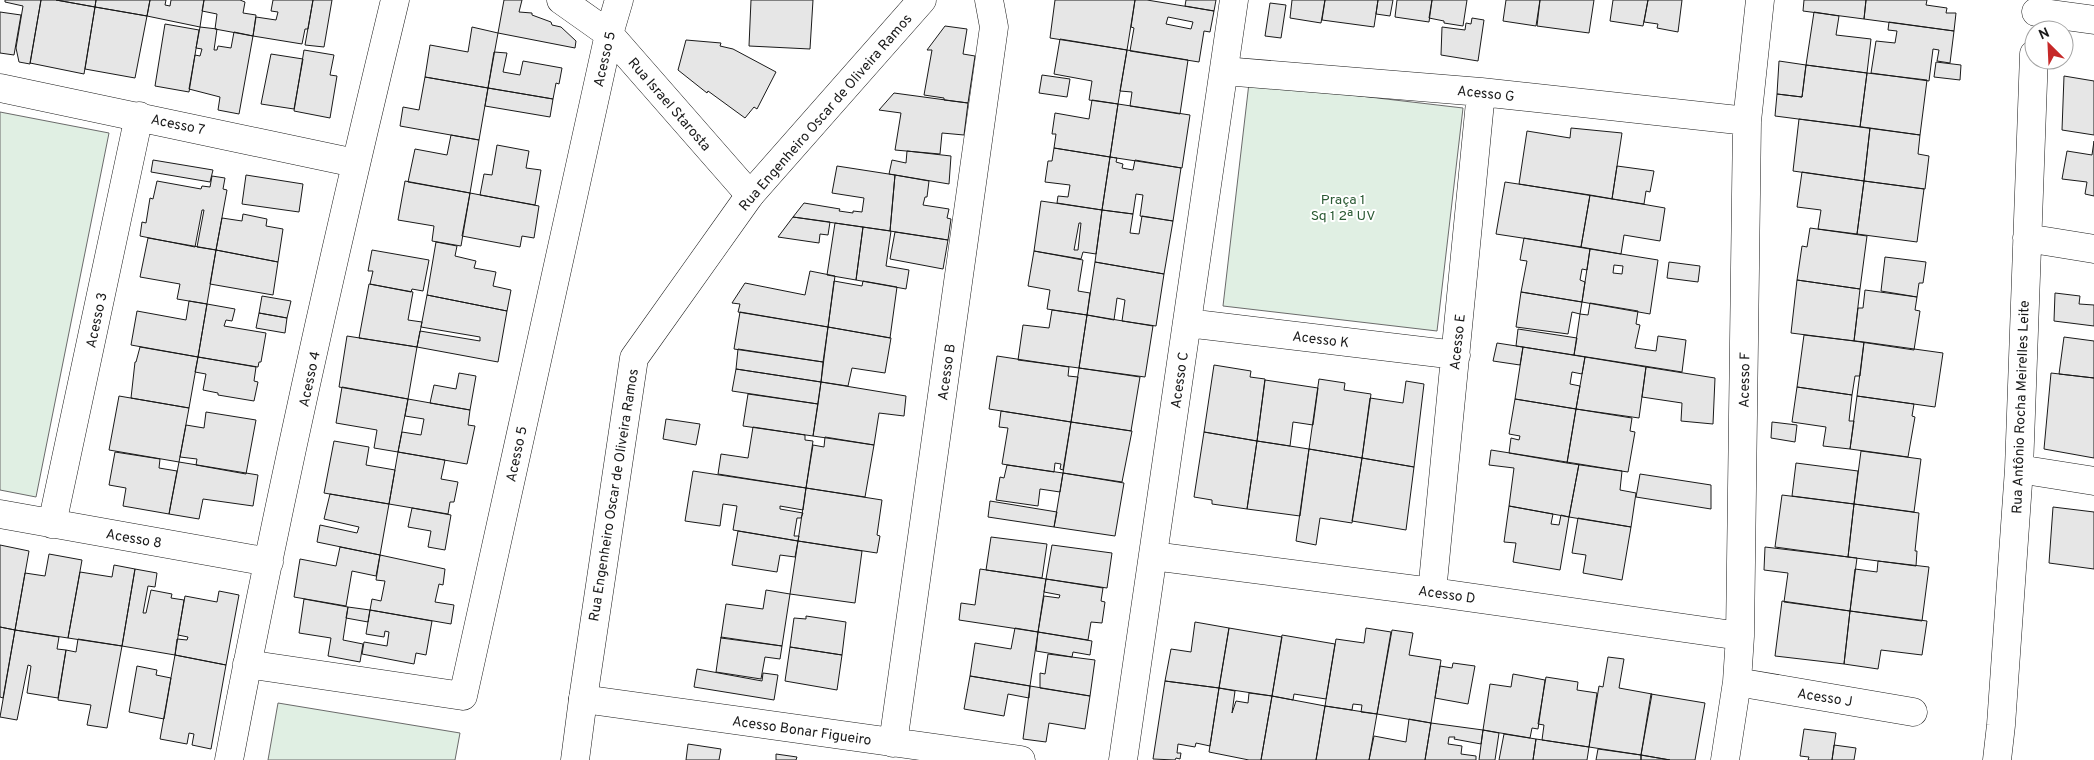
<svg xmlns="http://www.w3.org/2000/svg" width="2094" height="760" font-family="Overpass,sans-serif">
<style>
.green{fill:#e0efe3;stroke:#6a6a6a}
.building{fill:#e6e6e6;stroke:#1a1a1a;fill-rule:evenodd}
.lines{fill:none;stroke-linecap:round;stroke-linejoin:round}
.minor-casing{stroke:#1a1a1a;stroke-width:29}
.tertiary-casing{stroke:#1a1a1a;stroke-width:29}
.minor{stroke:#fff;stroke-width:28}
.tertiary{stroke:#fff;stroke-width:28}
.labels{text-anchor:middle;stroke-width:4;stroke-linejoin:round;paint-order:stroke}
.street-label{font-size:14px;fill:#1a1a1a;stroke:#fff}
.park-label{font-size:14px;fill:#2b5a34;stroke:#fff}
</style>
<rect width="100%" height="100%" fill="#fff"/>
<path class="green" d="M1249,83l214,25 -26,223 -214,-25z
M0,112l109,21 -73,364 -36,-7z
M278,703l182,30 -5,27h-187z"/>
<path class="building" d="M5,0h36l-11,64 -11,-2 -3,-14 7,-42 -18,-4z
M41,0h15l39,7 -11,67 -54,-11z
M56,0h40l-1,7z
M96,0h54l-3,16 -52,-9z
M150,0h16l-1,5 5,1 1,-6h33l-4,27 -53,-11z
M204,0h36l5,2 -2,11 13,2 -3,21 -38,-7 2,-15 -15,-3z
M273,0h40l-5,29h-3l-3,15 -49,-8 3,-19 20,3 2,-8 -7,-1z
M313,0h19l-8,47 -19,-2z
M504,0h18l-3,12 13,1v2l19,7 1,3 9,2 15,14 -1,7 -77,-15z
M751,0h62l-3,49 -61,-3z
M1055,0h80l-8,50 -77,-12z
M1135,0h12l67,11 -4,21 -6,-1 -5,31 -69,-11 4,-23 -3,-1zM1168,17l25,5 -2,7 -25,-5z
M1186,0h30l-2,11 -29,-5z
M1292,0h33l-4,23 -31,-5z
M1325,0h53l-4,27 -52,-7z
M1378,0h15l-3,16 -14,-2z
M1397,0h35l-3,22 -34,-5z
M1432,0h35l-4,26 -19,-3v-2l-15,-3z
M1506,0h34l-4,26 -33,-5z
M1540,0h54l-5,33 -52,-7z
M1613,0h35l-5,26 -33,-5z
M1648,0h34l-4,32 -21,-4 1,-4 -14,-2z
M1804,0h62l-2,19 -61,-8z
M1866,0h61l-1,5 21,3 -1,5h10l-2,18 -90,-12z
M1270,3l16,2 -5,33 -16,-2z
M95,7l52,9 -12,62 -50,-9z
M0,12l21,3 -7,40 -14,-2z
M1814,12l25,4 -3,19 35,4 -4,34 -61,-8z
M1472,18l12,2 -6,41 -37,-6 1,-28 23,3 1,-7 5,1z
M1889,22l65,9 -4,32 -13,-2 2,-11 -6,-1 -4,32 -58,-8 5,-32 19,2 2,-12 -9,-1z
M165,24l34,6 -10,62 -34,-6z
M945,26l22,3 -4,25 12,2 -7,47 -24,-3v-2l-20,-3 8,-45h-5z
M200,27l17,2 -3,21h3l1,-4 13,2 3,-16 19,4 -14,78 -21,-4 2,-13 -31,-8 6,-34 5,1 2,-7 -6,-1z
M472,27l26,6 -10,55 -63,-11 5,-32 38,7z
M1060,39l67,11 -9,54 -29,-4 3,-19 -38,-7z
M686,40l35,3 -1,3 13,3 43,23 -19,37 -3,-2 -9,11 -37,-27 -1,2 -29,-23z
M304,50l30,5 -4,20 7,1 -7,42 -36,-7z
M1127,50l61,10 -8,54 -50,-8 2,-14 -12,-1z
M494,52l13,1 -4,19 17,3 3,-14 39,7 -3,16 -3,-1 -3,16 -65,-11z
M271,54l32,5 -9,50 -33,-5z
M1779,61l27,4 -4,32 -25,-3z
M1936,62l25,3 -1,15 -26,-3z
M1806,65l61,8 -7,54 -85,-11 2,-22 25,3z
M1867,73l60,7 -7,55 -60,-8z
M1042,75l28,4 -3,18 -28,-4z
M2064,76l30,5v54l-32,-5z
M425,77l63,11 -9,52 -79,-14 3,-19 16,3z
M488,88l65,11 -3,18 -65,-11z
M894,93l74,10 -4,32 -22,-2 -2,21 -45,-4 6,-37 -22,-3z
M1092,100l26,4 -8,53 -56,-9 2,-14h-4l3,-21 34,6z
M1118,104l72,11 -8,53 -72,-11z
M1799,119l71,9 -6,53 -71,-10z
M1571,128l51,5 -10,66 -93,-15 8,-53 43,7z
M1870,128l50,7 -2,19 11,2 -4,33 -61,-8z
M451,135l28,5 -9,53 -62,-11 7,-33 32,6z
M2094,141v55l-9,-2 2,-12 -25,-3 5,-28 25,4z
M497,145l32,6 -3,17 15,2 -6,35 -55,-10 4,-21 8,1z
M1054,148l56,9 -8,53 -45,-7 1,-7 10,1 2,-12 -25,-3 3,-21h4z
M907,151l44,5 -2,28 -60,-10 3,-14 14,3z
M1110,157l7,1 -1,4 7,2 -1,4 11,2 2,-10 46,8 -8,53 -33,-5 3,-21 -7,-1 -3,20 -31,-4z
M153,160l60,10 -3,12 -59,-10z
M837,166l58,9 -5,56 -97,-14 11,-14 36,6 -1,2 14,2v-2l9,1 2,-14 -32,-5z
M1617,166l37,5 -4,21 -4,-1 -2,13 -32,-5z
M1802,172l62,9 -7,53 -39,-5 3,-19 -24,-3z
M246,175l57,9 -4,28 -57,-8z
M895,175l34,6 -2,16h-2l-2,8 26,4 -2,9 4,1 -3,21 -58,-9z
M212,176l13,2 -2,11 4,1 -11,60 -19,-3 7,-37h-2l-7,37 -55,-11 2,-14 4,1 4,-25 3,1 4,-18 44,8 1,-3 8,1z
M405,181l65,12 -9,53 -29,-5 2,-15 -36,-6z
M1864,181l60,8 -7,53 -60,-8z
M1505,182l85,13 -9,52 -85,-13z
M470,193l69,13 -5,32 -12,-2 -2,11 -58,-11z
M1590,195l75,13 -5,33 -36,-6 -3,19 -40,-7z
M1041,201l61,9 -6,44 -13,-2 -2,7 -47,-8zM1079,223h2l-3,27h-4z
M1102,210l31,4 -3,19 9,1 3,-18 31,5 -9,53 -69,-12z
M243,214l24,5 -1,7 17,3 -5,33 -62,-12 6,-32 20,3z
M793,217l37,5 -2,13 -8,-1 -1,9 -41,-6z
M835,223l28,4 -7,53 -29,-5z
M863,227l28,4 -5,35 23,4 -3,19 -50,-9z
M1810,228l57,8 -7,53 -63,-9 5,-34 5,1z
M895,232l53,8 -5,29 -53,-10z
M148,238l68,12 -9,54 -30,-5 3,-15 -40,-7z
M1524,238l66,11 -3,21 -5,-1 -2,11 5,2 -3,20 -61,-10 6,-31 -7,-1z
M436,242l21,4 -2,10 21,5 -2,7 22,4 -3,14 18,4 -4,21 -80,-16z
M1590,249l68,11 -8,54 -68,-12zM1614,265l9,1 -1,8 -9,-1z
M216,250l62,12 -5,33 -63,-11z
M372,250l57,10 -6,31 -11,-2 -1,3 -41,-8 3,-13h-5z
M1034,251l49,9 -5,31 12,2 -3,22 -40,-6 3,-19 -22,-4z
M1885,257l41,5 -3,21h-4l-2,14 -36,-6z
M1095,262l69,12 -8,52 -34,-5 3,-21 -8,-2 -3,22 -27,-5z
M1669,262l31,4 -2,16 -31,-4z
M810,271l25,5 -7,51 -90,-15 2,-8 -8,-1 13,-20 60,12z
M1797,280l63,9 -6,52 -63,-8z
M834,281l28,5 1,-5 34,6 -7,51 -62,-11z
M369,284l44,8 -5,28 14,2 -5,25 -58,-9z
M1865,290l52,7 -2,13 5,1 -6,39 -60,-9 4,-33h5z
M1521,292l61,10 -2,12 -8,-2 -4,22 -52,-7z
M2055,293l25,3 -1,8 15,1v21l-40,-5z
M427,295l80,16 -9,51 -81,-15 3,-16 60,10v-4l-59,-10z
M262,296l29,5 -4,17 -28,-5z
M189,301l18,3 -9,53 -67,-12 6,-34 49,9z
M1590,303l48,8 -2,13 4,1 -5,23 21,3 2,-15 28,4 -4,32 -108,-17 6,-41 8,1z
M207,304l28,5 -3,12 -6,-1 -2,6 42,7 -5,29h-2l-1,5 -60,-10z
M1052,310l35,5 -8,53 -61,-8 5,-35 26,3z
M740,312l88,15 -5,35 -89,-13z
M259,313l28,5 -2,15 -29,-5z
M1087,315l66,11 -8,51 -66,-9z
M828,327l63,11 -6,35 -33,-5 -4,18 -27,-4z
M1518,329l59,9 -3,17 -58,-9z
M1804,335l60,7 -4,34h-5l-3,19 -55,-8z
M347,336l70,11 -9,52 -69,-12z
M2064,337l30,4v37l-35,-4z
M1864,342l79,11 -8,54 -78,-11z
M1497,343l26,4 -3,18 -27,-4z
M140,347l58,10 -9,51 -58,-10 4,-36h1z
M1523,347l62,10 -3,17 -10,-2 -2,12 10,2 -4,23 -61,-10z
M738,349l85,13 -2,20 -85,-13z
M997,356l72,11 -1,9 10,1 -7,45 -82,-13z
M198,357l58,10 -2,14 4,1 -4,19 -36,-6v-2l-15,-3 3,-16 -11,-2z
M1585,357l61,10 -7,51 -63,-9z
M1214,365l37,6 -1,6 15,2 -8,62 -53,-9z
M1646,367l69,11 -2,46 -32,-3 1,-18 -40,-6z
M1079,368l61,9 -9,54 -60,-9z
M736,369l85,13 -3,22 -86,-13z
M459,373l17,3 -6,34 -40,-7 4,-18 22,4z
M2051,373l43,5v80l-50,-9z
M1319,379l26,4 -1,7 27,4 -9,64 -53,-9z
M1265,380l53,8 -5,37 -20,-3 -3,24 -33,-5z
M1406,381l18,3 -10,83 -52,-9 8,-60 33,5z
M821,382l85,14 -2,20 -25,-3 -5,32 -61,-9z
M342,387l66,12 -10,53 -24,-4 3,-18 -41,-7z
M1797,387l55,8 -3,26h5l-4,28 -27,-3 3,-19 -34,-5z
M748,394l70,10 -5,32 -70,-10z
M119,396l70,12 -10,54 -70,-12z
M1857,396l57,8 -2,12 3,1 -7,40 -58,-8z
M408,399l62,11 -2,15 7,1 -8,38 -69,-12 4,-20 19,3 3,-16 -19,-3z
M1515,399l61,10 -9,54 -58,-10 2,-15 8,2 1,-4 -11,-2z
M1576,409l56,9 -2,13 5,1 -7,40 -61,-9z
M1001,411l70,11 -8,48 -3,-1 1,-5 -6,-1 -1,9 -52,-8 6,-36 -9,-1z
M206,412l50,8 -10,54 -50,-9 1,-6 -17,-2 6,-32 18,3z
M666,419l34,5 -4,21 -33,-6z
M1071,422l61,9 -10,51 -59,-9z
M1772,422l25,3 -2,17 -24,-4z
M753,427l52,8v5l8,1 -7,47 -88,-14 3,-20 27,4z
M1204,432l53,9 -10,68 -35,-5v-4l-18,-3z
M825,437l49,8 -9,52 -59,-9 7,-43 11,2z
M334,441l35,6 -3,18 29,5 -6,34 -65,-11z
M1257,441l52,8 -9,67 -53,-7z
M1309,449l53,9 -10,65 -32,-5 -4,27 -20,-4z
M1491,450l88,14 -10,53 -60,-11 5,-38 -25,-3z
M1861,451l60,8 -7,53 -60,-8z
M115,452l45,7 -1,9 18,3 -8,43 -46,-8 3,-18 -17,-3z
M398,452l47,8 -4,19 17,3 -4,20h-4l-2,12 -59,-10z
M1362,458l52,9 -8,63 -54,-9z
M179,462l79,13 -5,31 -50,-7 -4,20 -30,-5z
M1796,463l62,8 -4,33 -62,-8z
M1579,464l43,7 -2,19 16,3 -5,34 -62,-10z
M1007,465l56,8 -3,19 -20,-3 -2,17 -42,-6 4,-23 4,1z
M693,471l113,17 -3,22 -23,-4v3l23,4 -2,5h-4l-3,18h5l-1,5 -65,-11 4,-24 -14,-2 -3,22 -35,-5z
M1063,473l61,10 -9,53 -61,-9z
M1640,474l71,11v24l-75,-12z
M806,488l76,12 -5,35 3,1 -3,17 -79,-12z
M330,494l59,10 -9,51 -63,-13 3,-17 37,8 2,-6 -35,-8z
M1782,495l72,9 -6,53 -73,-10z
M990,501l67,11 -3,15 -66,-10z
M1854,504l65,9 -4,38h2l-1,15 -68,-9z
M1509,506l44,8 -2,10 8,1 2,-10 8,2 -9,53 -47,-8 3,-19 -12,-1z
M2053,507l41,5v57l-45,-6z
M412,508l39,7 -6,35 -17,-3 3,-16 -23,-4z
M1578,518l53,9 -9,53 -39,-7 3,-18 -14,-2z
M738,531l60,10 -3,16 -15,-2 -3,17 -45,-7z
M991,537l56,7 -5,34 -56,-8z
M798,541l64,10 -7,52 -65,-9z
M0,545l29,6 -14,79 -15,-3z
M1052,545l60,8 -5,35 -61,-9z
M340,547l40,8 -4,21 -24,-5 -6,35 -52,-9 6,-38 36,7z
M1765,547l92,11 -7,53 -66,-9 4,-29 -24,-3z
M49,554l33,6 -14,78 -53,-8 10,-57 20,3z
M380,555l65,14 -2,16 -4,-1 -4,18 19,3 -3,19 -81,-14 2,-11 9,2 4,-20 -9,-1z
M1878,561l51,6 -7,54 -72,-10 5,-42 22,3z
M114,565l21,4 -13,77 -54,-8 12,-66 32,5z
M135,569l22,4 -2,14 -7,-1 -5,27h3l5,-23 21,4 -1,4 13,2 -9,55 -53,-9z
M980,569l66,10 -8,53 -79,-12 2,-17 14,2z
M1046,579l57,9 -2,13 4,1 -3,21 -11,-1 -3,18 -50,-8 6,-36 15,2 1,-3 -16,-3z
M766,590l24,4 -8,52 -61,-8 5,-34 37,5z
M219,591l20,4 -13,70 -51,-10 2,-16 10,1 1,-3 -10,-2 7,-39 32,6z
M304,599l44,8 -5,33 20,4 -3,18 -32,-6 3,-18 -32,-5z
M1782,601l68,10 -6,53 -69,-8z
M348,607l22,3 -2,12 -22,-4z
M370,610l62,11 -6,34 -10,-2 -2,11 -52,-10 2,-12 23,4 2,-14 -4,-1 -1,6 -18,-3z
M1850,611l77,10 -5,34 -41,-5 -3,19 -34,-5z
M806,616l40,6 -4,33 -52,-8 4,-29 12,1z
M1195,622l34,6 -10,60 -54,-7 6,-32 20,3z
M0,627l15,3 -12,68 -3,-1z
M1015,628l23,4 -8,54 -60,-10 5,-33 36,6z
M1229,628l53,9 -10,59 -53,-8z
M1366,628l25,4 -14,82 -16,-2 1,-7 -9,-1 -1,6 -27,-4 11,-67 28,4z
M15,630l44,7 -2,12 9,1 -8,48 -31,-5 4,-27 -3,-1 -11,55 -17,-3z
M1392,630l21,3 -4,22 32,5 -10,63 -54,-9z
M1038,632l54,9 -2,14 -17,-3 -1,5 -36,-6z
M1282,635l53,9 -9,55 -32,-5 -1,6 -21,-4z
M721,637l61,9 -2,13 -15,-2 -4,22 -45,-7z
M78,639l44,7 -15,82 -20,-3 4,-20 -33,-5 8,-50 10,2z
M790,647l52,8 -5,35 -52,-9z
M1048,654l47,6 -5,36 -50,-8v-15l5,1z
M175,655l51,10 -15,84 -19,-4 2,-11 -5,-1 -2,11 -27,-5z
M1608,657l16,2 -5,29 33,6 -11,61 -52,-8 10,-61 4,1z
M1453,663l22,3 -7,38 -33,-6 5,-32 12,2z
M137,666l20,4 -1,5 15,3 -7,41 -35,-7z
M697,669l65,12 1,-8 15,2 -4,25 -80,-13z
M1513,674l32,6 -7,49 -6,-1 -2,10 -47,-8 7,-46 21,3z
M970,676l60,10 -1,12 -21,-4 -4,22 -40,-7z
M1546,677l32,5 -1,8 20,3 -8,54 -47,-7 2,-15 -6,-1z
M1165,681l54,7 -9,58 -14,-3 -1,4 -17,-3 -1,9h4l-1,6 -4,-1 -1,2 -22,-1z
M1030,686l60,10 -5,33 -36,-6 -3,19 -23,-3z
M1219,688l16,3 -3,22 4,-12 12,2 1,-10 23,3 -11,64h-12l-40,-8z
M1651,694l54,9 -10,57h-25l-29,-5z
M1272,696l53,10 -9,54h-55z
M1325,706l52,8 -8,46h-53z
M1409,719l22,4 -6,37h-56l5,-24 32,6z
M1431,723l52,7 -2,14 -27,-5 1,-2h-6l-1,7 14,2 -1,8 15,2v4h-51z
M1804,729l32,4 -4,27h-24l1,-3 -9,-1z
M1483,730l16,3 -4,27h-16z
M1504,734l32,5 -3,21h-34z
M1536,739l53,8 -2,13h-54z
M688,744l33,5 -2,11h-33z
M1834,745l22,3 -2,12h-22z
M1598,749l43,6v5h-45z
M776,754l21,3 -1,3h-20z
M1641,755l29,5h-29z"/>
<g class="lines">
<g class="minor-casing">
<path id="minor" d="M561,0l48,34 141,161
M2036,12l58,8
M1224,71l257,21 266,29
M0,88l355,75
M2027,238l67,11
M1187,323l269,32
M2019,469l75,12
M0,514l269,48
M52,524l87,-408
M1153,556l279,36 308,44
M1432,592l49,-500
M247,664l216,32 146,-662 10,-34
M1737,682l176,30
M583,699l438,61
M893,743l101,-716 -5,-27
M229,760c48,-255 105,-508 166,-760
M1123,760l111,-760
M1725,760l12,-78 3,-46 7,-515 13,-121
M1997,760l4,-35 18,-256 15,-415"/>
</g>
<g class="tertiary-casing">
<path id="tertiary" d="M575,760l8,-61 51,-341 116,-163 172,-195"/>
</g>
<use href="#minor" class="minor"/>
<use href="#tertiary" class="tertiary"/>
</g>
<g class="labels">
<g class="street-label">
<text transform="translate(604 59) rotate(-77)" y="5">Acesso 5</text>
<text transform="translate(1486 93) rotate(6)" y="5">Acesso G</text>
<text transform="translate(670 104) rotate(49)" y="5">Rua Israel Starosta</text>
<text transform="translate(825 112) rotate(-49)" y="5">Rua Engenheiro Oscar de Oliveira Ramos</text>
<text transform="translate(178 124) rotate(12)" y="5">Acesso 7</text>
<text transform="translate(96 320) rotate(-78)" y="5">Acesso 3</text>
<text transform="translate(1321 339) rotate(7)" y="5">Acesso K</text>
<text transform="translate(1457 342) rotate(-84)" y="5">Acesso E</text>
<text transform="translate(946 372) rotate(-82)" y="5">Acesso B</text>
<text transform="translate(309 379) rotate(-78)" y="5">Acesso 4</text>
<text transform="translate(1179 380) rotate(-82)" y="5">Acesso C</text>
<text transform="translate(1744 380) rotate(-89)" y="5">Acesso F</text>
<text transform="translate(2020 407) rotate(-88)" y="5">Rua Antônio Rocha Meirelles Leite</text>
<text transform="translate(516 454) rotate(-78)" y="5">Acesso 5</text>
<text transform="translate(613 495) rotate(-81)" y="5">Rua Engenheiro Oscar de Oliveira Ramos</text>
<text transform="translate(134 538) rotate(10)" y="5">Acesso 8</text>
<text transform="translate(1447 594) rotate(8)" y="5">Acesso D</text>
<text transform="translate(1825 697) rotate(9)" y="5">Acesso J</text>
<text transform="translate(802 730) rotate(8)" y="5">Acesso Bonar Figueiro</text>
</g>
<g class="park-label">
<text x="1343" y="204">Praça 1<tspan x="1343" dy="16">Sq 1 2ª UV</tspan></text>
</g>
</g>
<g transform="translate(2049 45) rotate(336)"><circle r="24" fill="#ffffff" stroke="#a3a3a3"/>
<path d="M0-4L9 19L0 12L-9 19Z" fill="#c62828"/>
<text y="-8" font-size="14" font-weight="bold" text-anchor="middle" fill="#1a1a1a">N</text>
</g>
</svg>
